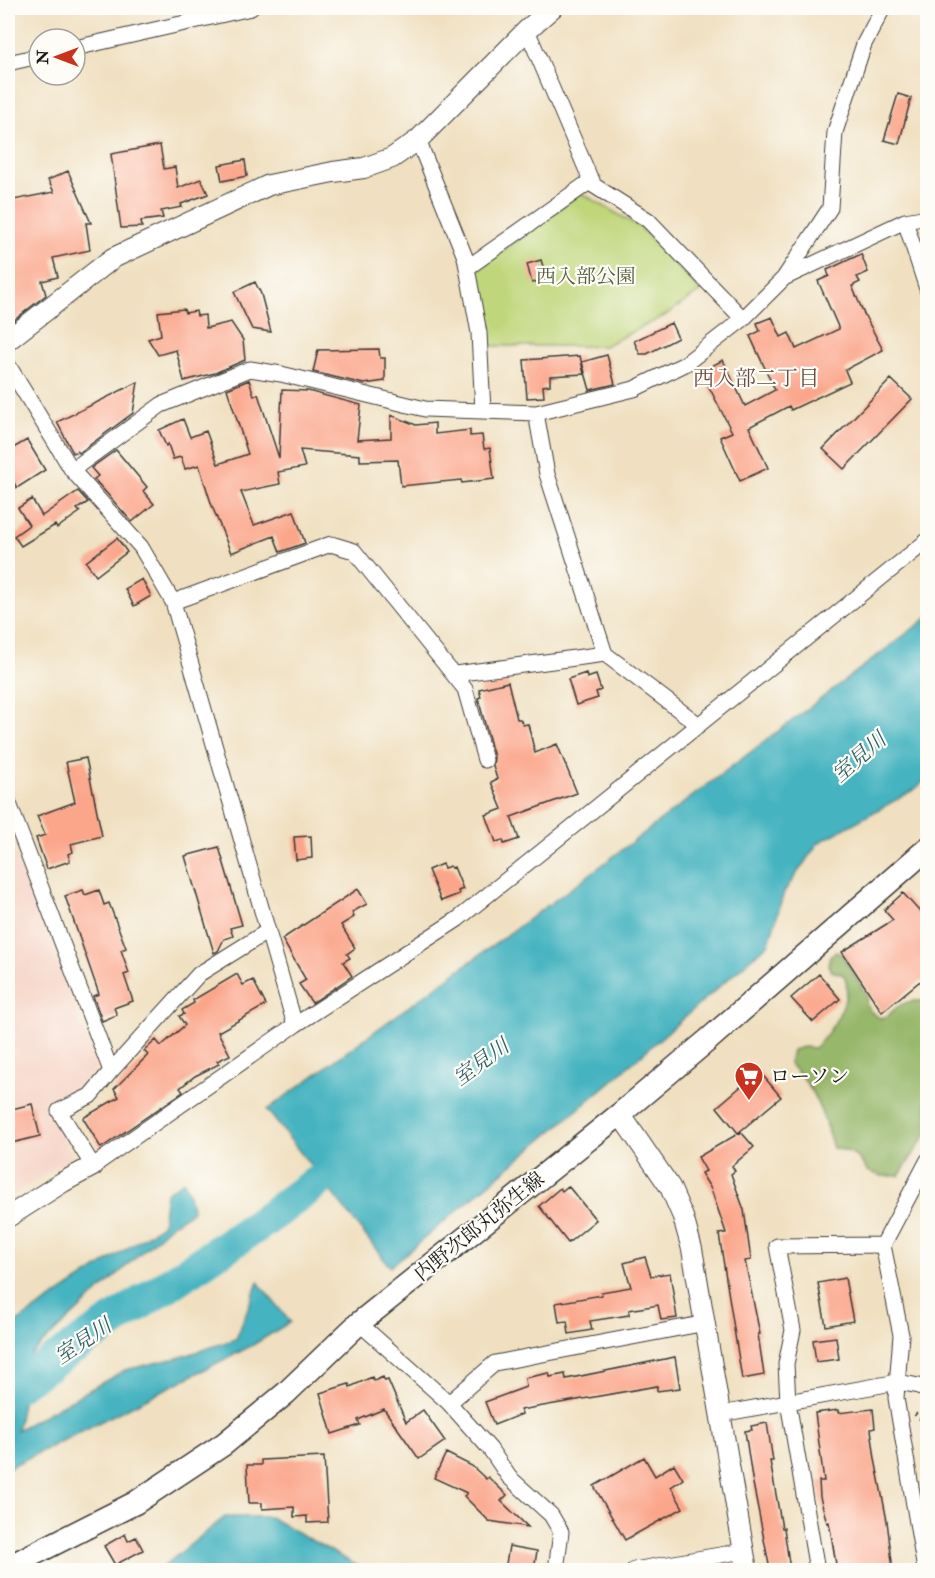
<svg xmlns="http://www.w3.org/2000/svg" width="935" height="1578" font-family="'IM FELL Double Pica','Noto Serif JP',serif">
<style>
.built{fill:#f6d2c4}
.green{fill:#bfd67a;stroke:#6e794b;stroke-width:1.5}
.forest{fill:#97b76a;stroke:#5a6a43;stroke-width:1.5}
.water{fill:#45b3c0;stroke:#30686e;stroke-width:1.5}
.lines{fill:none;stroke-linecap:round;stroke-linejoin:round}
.river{stroke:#45b3c0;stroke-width:34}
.building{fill:#fba68b}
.minor-casing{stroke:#3c3935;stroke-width:17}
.tertiary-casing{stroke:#3c3935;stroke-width:22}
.secondary-casing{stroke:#3c3935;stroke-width:25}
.path{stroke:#3c3935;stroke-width:4;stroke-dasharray:1.5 4.5;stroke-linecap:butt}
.minor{stroke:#fff;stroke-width:15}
.tertiary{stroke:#fff;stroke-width:20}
.secondary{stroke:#fff;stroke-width:22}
.labels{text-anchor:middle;stroke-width:4.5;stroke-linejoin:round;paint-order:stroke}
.park-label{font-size:20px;fill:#555d3d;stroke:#fdfcf7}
.poi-label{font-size:20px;fill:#1c1c1c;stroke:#fdfcf7;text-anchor:start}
.street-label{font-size:20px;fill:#1c1c1c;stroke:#fdfcf7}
.neighbourhood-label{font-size:21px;fill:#6a4c43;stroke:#fdfcf7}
.water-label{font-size:21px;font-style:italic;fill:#2e6066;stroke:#fdfcf7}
</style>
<rect width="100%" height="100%" fill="#fdfcf7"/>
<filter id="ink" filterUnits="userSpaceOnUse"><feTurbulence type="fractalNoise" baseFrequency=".0167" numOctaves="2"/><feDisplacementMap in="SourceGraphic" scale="12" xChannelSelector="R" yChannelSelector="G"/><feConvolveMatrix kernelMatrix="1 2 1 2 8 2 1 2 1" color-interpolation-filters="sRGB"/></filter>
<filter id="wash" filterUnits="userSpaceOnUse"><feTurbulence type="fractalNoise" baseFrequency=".008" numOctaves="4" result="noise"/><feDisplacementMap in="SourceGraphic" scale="24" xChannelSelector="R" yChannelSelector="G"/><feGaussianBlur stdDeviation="1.35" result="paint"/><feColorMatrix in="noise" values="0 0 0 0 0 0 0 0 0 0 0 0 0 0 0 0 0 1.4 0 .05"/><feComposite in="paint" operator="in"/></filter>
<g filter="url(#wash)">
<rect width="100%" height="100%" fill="#f0e0c1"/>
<path class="built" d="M8,838l89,229 -17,18 -36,16 28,56 -64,41z"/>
<path class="green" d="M581,193l59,34 61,64 -37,25 -60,30h-118l-10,-75z"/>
<path class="forest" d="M836,952l6,2 25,42 -1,7 5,9 9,6 8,-2c11,-14 23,-16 39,-15v132l-28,43h-17l-15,-5c-9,-17 -15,-20 -34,-23 -7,-24 -14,-47 -28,-67 -4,-7 -11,-11 -16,-18l3,-13 11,-3 11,1c16,-14 41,-51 30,-73l-13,-4 -3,-6 2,-9z"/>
<path class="water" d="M927,618v161l-13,11 -96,53 -34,49 -15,51 -155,136 -224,188 -123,-157 310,-226z
M184,1181l4,10 5,20 -22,14 -140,129 -14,76 108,-60 56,-13 55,-18 22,-57 32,40 -37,23 -245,123v-128l3,-14 151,-101 4,-32z
M225,1517h45l95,53h-206z"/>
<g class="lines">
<path class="river" d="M8,1391l253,-168 98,-72"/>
</g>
<g id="blocks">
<path class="building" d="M898,94l13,4 -12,46 -15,-4z
M160,145l4,24 11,-2 3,21 23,-9 7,15 -27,10 1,3 -21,4 2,7 -22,3 1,6 -21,1 -10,-74z
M245,160l2,16 -25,5 -3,-16z
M68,171l23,52h-5l4,27 -37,8 5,19 -16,4 4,14 -38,30v-124l46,-9 -6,-12z
M861,254l7,18 -11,5 3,5 -8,4 12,28 19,36 -38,20 5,12 -59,28 -2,-4 -40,21 19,41 -28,13 -20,-44 12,-5 -28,-55 3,-1 -3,-6 19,-10 22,46 30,-16 -25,-54 10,-5 -3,-8 15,-6 9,20 8,-4 7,16 43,-20 -21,-48 11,-5 -2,-6z
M541,260l6,19 -15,4 -5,-19z
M255,282l6,12 10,38 -19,-3 -18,-37z
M184,309l1,4 11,-2 1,5 8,-1 1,13 25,-6 12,18 2,20 -30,13 -31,8 -8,-31 -18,5 -10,-16 13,-4 -3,-23z
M671,323l7,15 -31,16h-7l-6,-13z
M379,349l1,9h5v23l-21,3 -51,-12 5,-22z
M607,355l8,29 -25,6 -8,-28z
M580,356l4,18 -34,2v9l-7,1 1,11 -17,1 -3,-38z
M891,379l21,20 -68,70 -21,-20z
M249,380l5,16 4,-2 21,64 3,-68 26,1 53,14 -4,35 34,-2v-23l25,10 19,-2v11l35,-4v6l12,-1 2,14 6,-1 4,31 -32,4 -1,-3 -60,6 -3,-26 -38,1v-6l-60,-5 5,17 -27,5 2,12 -39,8 13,33 40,-14 11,32 -25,9 -6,-16 -43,17 -19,-47 -13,-41 -14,4 -4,-12 -8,2 -5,-15 -2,2 -7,-16 24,-11 7,18 16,-6 12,33 30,-10 -21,-65z
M138,382l-5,31 -54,40 -2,-2 -4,2 -16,-31z
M27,440l18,30 -28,18 -9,-15v-22z
M116,450l31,37 -4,4 11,13 -22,18 -38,-43 4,-3 -7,-8z
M78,491l10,11 -11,7 3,3 -23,16 -2,-3 -34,21 -7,-10 15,-11 -11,-17 14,-9 10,17z
M117,538l10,14 -31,24 -10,-14z
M142,579l9,17 -17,10 -9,-17z
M586,673l1,5 9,-3 5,15 -5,2 2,6 -22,7 -8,-26z
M508,682l9,37h3l3,6 5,-1 7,29 22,-9 20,49 -66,24 8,22 -15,5 -1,-4 -7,2 -10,-27 16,-6 -11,-27 6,-3 -4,-13 1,-9 -16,-59 3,-1 -2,-8z
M86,758l16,78 -31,8 2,8 -5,2 2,7 -23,8 -11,-31 9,-3 -8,-19 38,-14 -9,-40z
M311,836l1,22 -16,2 -2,-23z
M219,847l23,78 -12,3 3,8 -9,3 -6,12 -4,2 -29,-97z
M442,864l2,4 6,-2 2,2 2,-1 9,22 -5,2 1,3 -18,7 -13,-31z
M358,889l9,15 -15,8 2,5 -13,8 14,23 -8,6 3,4 -7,4 9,14 -40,27 -13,-19 7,-4 -24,-41z
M83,890l2,5 14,-5 5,15 5,-2 17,45 -5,2 8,23 -5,2 9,26 -19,7 3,7 -15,6 -9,-25 6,-2 -34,-98z
M903,893l16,18 8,-8v77l-8,2 -37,30 -40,-60 51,-32 -9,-10z
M237,974l6,11 10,-5 13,25 -48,27 12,23 -13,6 2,3 -24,12 -15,12 3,4 -82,56 -18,-30 36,-21 -5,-8 34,-34 -4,-4 12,-11 5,6 24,-21 -6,-9 5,-2 -2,-4 12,-7 -1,-3z
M819,974l21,25 -27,23 -22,-24z
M759,1071l22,26 -43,36 -21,-26z
M32,1104l8,32 -32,8v-34z
M741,1132l13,15 -22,19 3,5 -4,3 13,36 7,50 -6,1 15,73h-2l6,41 -22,4 -23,-145 7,-1 -15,-44 -10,-16 5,-2 -8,-14z
M568,1186l28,34 -28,23 -29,-37 21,-18 2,3z
M645,1257l6,19 19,-3 7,45 -16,2 -3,-15 -29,5v5l-39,6 2,9 -23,4 -2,-13 -8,1 -3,-19 46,-8 -1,-3 30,-5 -7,-24z
M845,1278l8,43 -27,5 -8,-43z
M836,1337l3,22 -23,3 -3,-22z
M675,1357l5,31 -23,3v-5l-137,24 2,4 -28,11 -9,-23 41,-15 -1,-9 24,-5 1,4 15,-3 1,5z
M372,1377l2,4 9,-4 2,4 3,-1 18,42 17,-12 22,31 -26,18 -35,-50 -26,11 2,5 -28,9 -12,-41 29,-9 1,3z
M873,1409l2,19 -4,1 4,30 12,62 6,49h-56l-8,-48 -2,1 -7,-26 -1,-16h5l-9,-68 23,-3v3z
M767,1423l6,38h-3l12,67h2l6,42h-20l-18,-92 -7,-47 7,-1 -1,-4z
M446,1453l26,13 14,13 2,-2 19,18 -6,6 27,26 -39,-6 -25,-25 3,-3 -33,-15z
M324,1457l4,65 -21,1v-7l-13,1v-10l-32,2v-6h-13l-2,-38h14v-5z
M644,1457l11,19 19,-12 9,15 -12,8 12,21 -58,32 -31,-54z
M125,1534l3,7 8,-4 7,13 -28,15 -11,-19z
M509,1546l28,5 -3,19h-29z"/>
</g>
</g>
<g filter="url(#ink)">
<use href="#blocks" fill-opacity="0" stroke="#3c3935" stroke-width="1.5"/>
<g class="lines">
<g class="minor-casing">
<path id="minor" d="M527,30l66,155 55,35 95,99
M75,48l176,-40
M8,63l31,-7
M418,140l47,117 14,76 4,78
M928,217l-23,4 23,71
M467,268l125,-88
M786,277l119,-56
M8,365l64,105 69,77 32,55 122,423
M536,413l11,61 58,180 94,71
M72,470l89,-65 89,-36 31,5 144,35 111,4 98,-24 51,-25 58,-45 41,-41 46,-70 5,-76 29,-88 19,-36
M173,602l158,-58 23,7 111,138 20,71
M455,674l150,-20
M8,801l103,270 -21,25 -31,15 34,55 202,-141 163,-106 470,-379
M111,1071l88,-97 69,-43
M883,1245l45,-85
M359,1323l90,80 41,46 19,28 42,38 10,17 -5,38
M449,1403l46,-40 211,-40
M721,1414l177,-32 21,4 9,6
M634,1570l109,-19
M817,1570l-29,-168 -2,-38 7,-34 -16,-84 106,-1 18,90 -5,63 29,172"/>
</g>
<g class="tertiary-casing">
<path id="tertiary" d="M8,340l105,-82 156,-73 64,-13 31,-4 28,-10 26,-18 109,-110 25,-22
M620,1114l50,73 13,30 9,32 55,321
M8,1217l55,-35 30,-16"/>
</g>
<g class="secondary-casing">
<path id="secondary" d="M8,1567l127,-64 89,-59 62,-51 73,-70 261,-209 88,-74 220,-192"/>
</g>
<path class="path" d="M915,1414l13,11"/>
<use href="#minor" class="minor"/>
<use href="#tertiary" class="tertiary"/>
<use href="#secondary" class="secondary"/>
</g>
</g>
<defs>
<g id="supermarket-pin" transform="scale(1.5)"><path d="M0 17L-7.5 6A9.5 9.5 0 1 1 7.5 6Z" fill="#c8321e" stroke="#fdfcf7"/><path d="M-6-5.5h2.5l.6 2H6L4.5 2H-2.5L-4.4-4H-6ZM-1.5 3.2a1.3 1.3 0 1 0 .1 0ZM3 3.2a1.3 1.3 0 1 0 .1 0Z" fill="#fff"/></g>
</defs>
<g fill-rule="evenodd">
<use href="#supermarket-pin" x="749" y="1076"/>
</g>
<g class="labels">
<g class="park-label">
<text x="586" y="283">西入部公園</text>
</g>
<g class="poi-label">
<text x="770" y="1083">ローソン</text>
</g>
<g class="street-label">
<text transform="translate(479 1226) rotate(-39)" y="7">内野次郎丸弥生線</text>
</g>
<g class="neighbourhood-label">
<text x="756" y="385">西入部二丁目</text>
</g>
<g class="water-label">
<text transform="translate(859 757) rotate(-41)" y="7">室見川</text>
<text transform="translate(481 1062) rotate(-36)" y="7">室見川</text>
<text transform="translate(83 1341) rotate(-34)" y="7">室見川</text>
</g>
</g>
<rect width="935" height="1578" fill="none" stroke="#fdfcf7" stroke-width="30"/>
<g transform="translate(57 57) rotate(270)"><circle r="28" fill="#fdfcf7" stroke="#a3a29f" stroke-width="1.5"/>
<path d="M0-4.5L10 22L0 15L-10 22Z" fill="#c8321e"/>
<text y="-9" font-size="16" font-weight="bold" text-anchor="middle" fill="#1c1c1c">N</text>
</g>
</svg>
